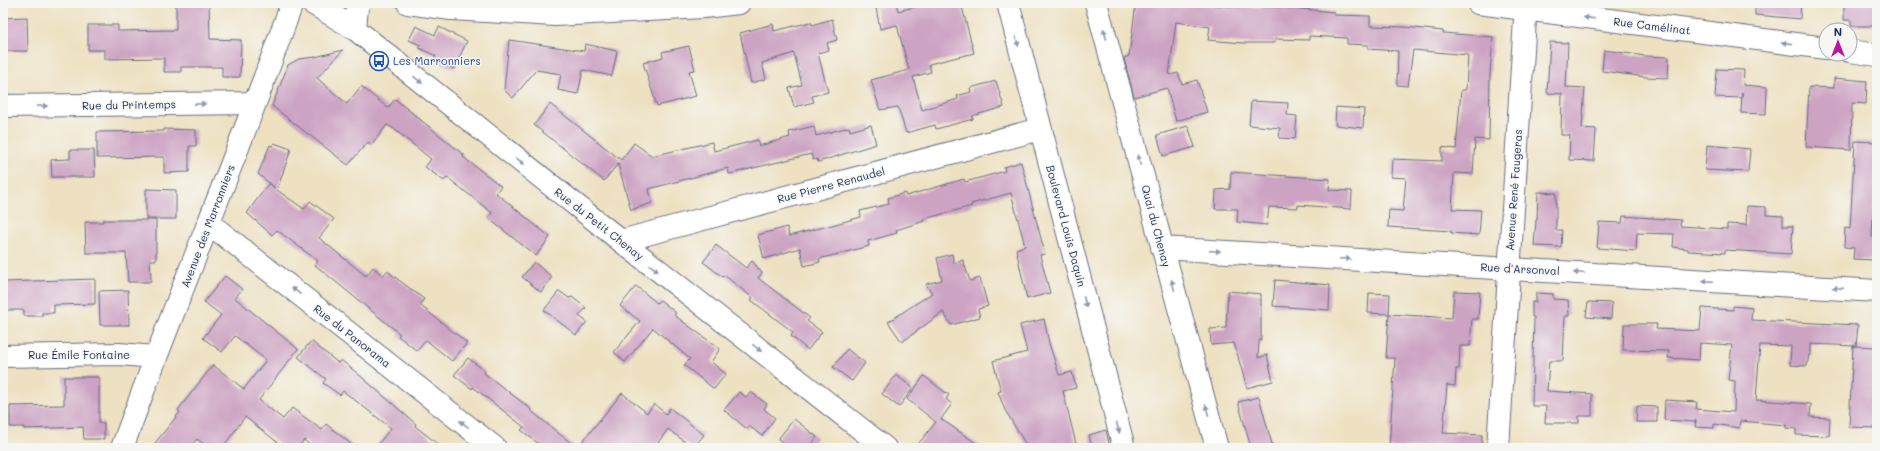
<svg xmlns="http://www.w3.org/2000/svg" width="1880" height="451" font-family="Mali,sans-serif">
<style>
.building{fill:#cca3c3}
.lines{fill:none;stroke-linecap:round;stroke-linejoin:round}
.street-casing{stroke:#656d81;stroke-width:24}
.street{stroke:#fff;stroke-width:22}
.oneway{fill:#8d97ae}
.labels{text-anchor:middle;stroke-width:3;stroke-linejoin:round;paint-order:stroke}
.street-label{font-size:11px;fill:#1b2f5e;stroke:#f6f6f2}
.transit-label{font-size:11px;fill:#164399;stroke:#f6f6f2;text-anchor:start}
</style>
<rect width="100%" height="100%" fill="#f6f6f2"/>
<filter id="ink" filterUnits="userSpaceOnUse"><feTurbulence type="fractalNoise" baseFrequency=".025" numOctaves="2"/><feDisplacementMap in="SourceGraphic" scale="8" xChannelSelector="R" yChannelSelector="G"/><feConvolveMatrix kernelMatrix="1 2 1 2 8 2 1 2 1" color-interpolation-filters="sRGB"/></filter>
<filter id="wash" filterUnits="userSpaceOnUse"><feTurbulence type="fractalNoise" baseFrequency=".012" numOctaves="4" result="noise"/><feDisplacementMap in="SourceGraphic" scale="16" xChannelSelector="R" yChannelSelector="G"/><feGaussianBlur stdDeviation="0.9" result="paint"/><feColorMatrix in="noise" values="0 0 0 0 0 0 0 0 0 0 0 0 0 0 0 0 0 1.4 0 .05"/><feComposite in="paint" operator="in"/></filter>
<g filter="url(#wash)">
<rect width="100%" height="100%" fill="#eee1c2"/>
<g id="blocks">
<path class="building" d="M176,3h33l1,36 31,1 -1,37h-18v-10h-41v5h-17v-14l-59,1v-9h-17v-25h30v6l58,-1z
M896,3l2,8 32,-8h31l13,50 -45,11 2,8 -18,5 9,33 36,-11 -1,-3 14,-4 -1,-4 26,-7 8,26 -32,9 1,3 -37,10 -1,-4 -29,8 -8,-26 -18,3 -9,-30 38,-10 -12,-45 -17,4 -4,-21z
M1136,3h77v2l38,3v-1h29l54,5v3l36,1v10l35,1 38,4v2l50,4 -3,37 -1,66 -14,-1 -2,35 -19,-1 -2,36 29,1 -2,25 -28,-2v-2l-63,-4 1,-17 14,1 3,-33 -15,-1 1,-18 50,2v-14l14,2 5,-59h5l2,-35 -55,-5 -5,36 -11,-1 1,-34 -30,-2v-4l-21,-1v-6l-38,-2v4l-34,-1v4h-32l-35,-3 2,-13 -34,-5 -7,53 9,-2 4,11 15,-4 10,32 -31,9 -9,-33 -33,9 -10,-39 5,-2z
M1755,3h46l-1,16 -45,-4z
M1844,3h33v23h-26v-6h-7z
M27,17l1,34h-22v-10h-3v-23z
M832,19l5,21 -10,3 2,7 -11,3 10,39 -16,4 2,6 -20,5 -5,-19 13,-3 -8,-32 -32,10 4,16 -15,4 -11,-50 33,-9 1,7 37,-9 1,3z
M416,26l19,9 4,-8 28,14 -13,28 -20,-9 2,-4 -17,-8 1,-3 -11,-5z
M509,40l75,11 1,-7 32,7 -5,25 -29,-6 -5,24 -20,-4 3,-16 -25,-4 -23,28 -9,-8z
M1550,42l18,1 -2,44 19,1 -3,40 14,1 -2,32 -25,-1 1,-25h-9l1,-41 -15,-1z
M689,46l6,24 -6,1 7,25 -39,10 -14,-43 20,-6 -1,-5z
M343,50l-26,28 30,26 14,-18 27,22 7,-9 69,56 -1,2 38,29 -5,7 54,44 -14,19 -48,-38 4,-5 -45,-36 -3,4 -19,-14 6,-8 -37,-30 -7,-4 -16,20 -3,-3 -20,23 -76,-59 16,-41 11,-6 16,-2z
M1604,50l41,6 24,1 -1,21 -22,-1 -44,-6z
M1717,69l27,1 -1,15 24,2 -1,27 -25,-1 1,-20v5l-27,-1z
M1834,78l33,3 -1,23 -14,-1 -1,47 -45,-3 3,-60 25,1z
M1251,101l37,2 -1,12 10,1 -2,23 -16,-1 1,-10 -31,-3z
M550,104l71,56 13,-17 18,13 60,-14 2,9 44,-11 1,6 31,-9 -1,-5 25,-6 2,10 33,-9 1,4 21,-6 5,19 -58,18 -1,-3 -4,1 -2,-6 -82,20 -1,-6 -79,21 3,14 -21,7 -13,-46 -14,17 -70,-56z
M1336,107l28,2 -1,19 -28,-3z
M1188,126l7,21 -32,9 -6,-21z
M164,129l32,1v16h-7v26l-25,1v-16l-67,1v-26l67,-1z
M1855,141l22,1 -5,95h3l-2,23 -20,-1 1,-11 -10,-1 1,-19 5,1z
M274,143l17,6 -14,41 27,19 6,-8 24,18 -15,19 47,38 7,-9 10,9 4,-5 37,28 -4,6 47,38 -15,18 -26,-21 -9,11 -19,-15 2,-2 -85,-69 3,-4 -41,-31 -5,5 -25,-22 22,-30 6,5 -17,-14 12,-29 3,1z
M1707,145l43,4 -2,23 -43,-2z
M70,150h24l1,27h-43l-1,-17 19,-1z
M1021,162l24,92 -5,1 10,38 -23,6 -11,-50 9,-3 -14,-53 -40,11 1,2 -48,13v2l-28,9 1,3 -29,8 1,5 -50,13 1,3 -16,4 -4,-18 -36,11 -6,-24 29,-8 2,9 43,-11 29,-8 -1,-6 29,-7 -1,-6 17,-5 1,3 58,-17 1,3 40,-11 -1,-4z
M1231,172l99,7 -1,11 23,1 -1,18 -53,-4v3l-29,-1 -2,18 -30,-3 1,-13h-23l1,-19 14,-1z
M146,189l30,1v29h-30z
M1538,192l18,1v37h6l-1,17 -27,-1 2,-26h1z
M1747,206l19,1v8l17,1v10h10l-2,28 -66,-4v3l-37,-2v-2l-15,-2 1,-13 -37,-1 -1,18 -39,-3 2,-26 23,1 1,-7 58,4 -1,6 47,3v-5l19,1z
M103,220h53v40h-6l1,22h-23l-2,-29h-40l-1,-31h18z
M716,245l30,23 6,-7 10,12 -4,5 52,40 -3,3 15,11 -14,18 -17,-14 2,-4 -42,-32 2,-2 -29,-23 -1,2 -20,-15z
M952,254l2,9 9,-3 7,21 10,-3 8,28 -10,3 2,8 -29,8 -8,-13 -41,30 -14,-20 44,-29 -6,-9 16,-4 -5,-22z
M534,262l18,15 -11,15 -19,-15z
M225,276l17,13 -7,9 63,51 -39,51 24,19 9,-11 30,22 4,-6 30,24h-48l2,-3 -6,-5 -6,8h-13l-40,-31 -23,31h-13l-12,-9 -8,9h-38l29,-36 -2,-2 35,-45 31,24 22,-29 -31,-24 -13,16 -19,-14 18,-23 -17,-13z
M95,279v25l-41,1v8h-12v3h-18v-6h-21v-28z
M1275,280l55,5 -1,25 -56,-4z
M636,286l21,17 3,-3 16,13 -2,2 46,34 -9,13 15,12 -12,15 -30,-24 6,-6 -37,-31 -28,34 -11,-10 26,-31 -20,-15z
M128,290l1,35h-29l-1,-34z
M559,291l10,7 3,-1 14,11 -7,8 8,6 -11,13 -32,-25z
M1228,291l33,3v46h-2l-1,18 9,-3 6,26 -26,7 -13,-45 -23,2 -1,-16 16,-1z
M1454,291l26,1 -2,27h-6l-2,27h-10l-1,23h-3l-1,17 -8,-1 -4,48 39,2v13h-93l6,-90h-9l3,-44 -21,-1 1,-20 21,1 -1,20 63,4z
M1536,293l17,1v5l15,1 1,16h-4l-2,45h-14l-2,30 45,3v22h-13v7h-34l1,-17h-14l2,-89h-2v-15h4z
M1588,302l24,1 -1,16 -25,-2z
M1733,306l19,2 -1,12 107,5 -2,21 -45,-2v11h-2l-2,11 -17,-1 1,-19 -31,-1 -4,55 55,4 -1,13 20,1 -1,18 -33,-1v-6l-10,-1v-3l-46,-4 -1,7 -25,-4v4l-19,-1 1,-7 -1,2 -31,-2 1,-20 32,2 -1,7 38,3 1,-31 -7,-1 4,-35 -32,-2 -1,17 -31,-2 1,-7 -46,-1 1,-26h33l-1,5 44,2 2,-23 31,2z
M1044,319l5,24 10,32 13,-3 4,16 -13,3 14,57h-49l-23,-38 -7,-18 3,-1 -8,-30 34,-9 -7,-27z
M311,341l27,22 3,-3 16,13 59,51 -1,2 28,22h-68l16,-20 -48,-37 -3,4 -17,-12 3,-4 -28,-22z
M1853,346l23,1 -4,56h5l-1,25 -27,-1z
M847,349l18,14 -13,18 -19,-14z
M468,358l17,13 -1,2 47,36 -1,1 47,38 45,-55 25,20 7,-9 12,10 4,-6 34,27 -11,13 -25,-19 -14,19h-110l-23,-18 3,-3 -51,-40 -1,2 -18,-14z
M896,375l17,13 -14,19 -17,-13z
M924,376l25,19 -3,4 6,5 -11,15 42,29h-68l21,-26 -29,-23z
M64,377h35v46h5v16h-20l-1,-12 -59,2v-2h-14v-21l54,-1z
M739,392l7,5 5,-5 16,12 -3,5 11,9 -13,18 -13,-10 -2,3 -23,-19z
M1259,397l14,51h-22l-13,-46z
M1637,406l20,1v15h-21z
M794,419l23,18 -8,11h-19l-12,-9z
M1106,430l4,18h-18l-3,-13z"/>
</g>
</g>
<g filter="url(#ink)">
<use href="#blocks" fill-opacity="0" stroke="#656d81" stroke-width="1"/>
<g class="lines">
<g class="street-casing">
<path id="street" d="M312,3l43,26 266,212 264,207
M408,3l43,6 104,6 149,-8 35,-4
M1008,3l116,445
M1096,3l121,445
M1478,3l348,45
M355,29l2,-22 2,-4
M1850,51l27,4
M3,106l252,-3
M210,224l285,224
M621,241l419,-112
M1162,248l715,43
M3,356l116,-2 36,3
M122,448c54,-149 117,-295 170,-445
M1498,448l28,-445"/>
</g>
<use href="#street" class="street"/>
</g>
<defs><path id="oneway-solid" d="M-6-.8H1V-3.2L6.5 0L1 3.2V.8H-6Z"/></defs>
<g class="oneway">
<use href="#oneway-solid" transform="translate(1589 18) rotate(-173)"/>
<use href="#oneway-solid" transform="translate(1105 34) rotate(-105)"/>
<use href="#oneway-solid" transform="translate(1017 41) rotate(75)"/>
<use href="#oneway-solid" transform="translate(1787 43) rotate(-173)"/>
<use href="#oneway-solid" transform="translate(418 80) rotate(39)"/>
<use href="#oneway-solid" transform="translate(200 104) rotate(-1)"/>
<use href="#oneway-solid" transform="translate(42 106) rotate(-1)"/>
<use href="#oneway-solid" transform="translate(1139 160) rotate(-105)"/>
<use href="#oneway-solid" transform="translate(520 161) rotate(39)"/>
<use href="#oneway-solid" transform="translate(1215 251) rotate(3)"/>
<use href="#oneway-solid" transform="translate(1345 259) rotate(3)"/>
<use href="#oneway-solid" transform="translate(654 268) rotate(38)"/>
<use href="#oneway-solid" transform="translate(1579 273) rotate(-177)"/>
<use href="#oneway-solid" transform="translate(1708 281) rotate(-177)"/>
<use href="#oneway-solid" transform="translate(1173 285) rotate(-105)"/>
<use href="#oneway-solid" transform="translate(1838 288) rotate(-177)"/>
<use href="#oneway-solid" transform="translate(296 291) rotate(-142)"/>
<use href="#oneway-solid" transform="translate(1085 302) rotate(75)"/>
<use href="#oneway-solid" transform="translate(757 348) rotate(38)"/>
<use href="#oneway-solid" transform="translate(1207 410) rotate(-105)"/>
<use href="#oneway-solid" transform="translate(464 424) rotate(-142)"/>
<use href="#oneway-solid" transform="translate(1118 428) rotate(75)"/>
</g>
</g>
<defs>
<g id="bus-ring" transform="scale(1)"><circle r="9.5" fill="#f6f6f2" stroke="#1a4fb4" stroke-width="1.5"/><path d="M-5-6H5V4H4V6H2V4H-2V6H-4V4H-5ZM-3.5-4V0h7V-4ZM-3.5 1.2v1.5H-2V1.2ZM2 1.2v1.5H3.5V1.2Z" fill="#1a4fb4"/></g>
</defs>
<g fill-rule="evenodd">
<use href="#bus-ring" x="379" y="61"/>
</g>
<g class="labels">
<g class="street-label">
<text transform="translate(1652 26) rotate(7)" y="4">Rue Camélinat</text>
<text transform="translate(129 105) rotate(-1)" y="4">Rue du Printemps</text>
<text transform="translate(831 185) rotate(-15)" y="4">Rue Pierre Renaudel</text>
<text transform="translate(1514 190) rotate(-86)" y="4">Avenue René Faugeras</text>
<text transform="translate(599 224) rotate(38)" y="4">Rue du Petit Chenay</text>
<text transform="translate(208 226) rotate(-69)" y="4">Avenue des Marronniers</text>
<text transform="translate(1066 226) rotate(75)" y="4">Boulevard Louis Daquin</text>
<text transform="translate(1156 226) rotate(75)" y="4">Quai du Chenay</text>
<text transform="translate(1520 269) rotate(3)" y="4">Rue d'Arsonval</text>
<text transform="translate(352 336) rotate(38)" y="4">Rue du Panorama</text>
<text x="79" y="359">Rue Émile Fontaine</text>
</g>
<g class="transit-label">
<text x="393" y="65">Les Marronniers</text>
</g>
</g>
<rect width="1880" height="451" fill="none" stroke="#f6f6f2" stroke-width="16"/>
<g transform="translate(1838 42)"><circle r="19" fill="#f6f6f2" stroke="#9ea6b7"/>
<path d="M0-3L7 15L0 10L-7 15Z" fill="#b5179e"/>
<text y="-6" font-size="11" font-weight="bold" text-anchor="middle" fill="#1b2f5e">N</text>
</g>
</svg>
